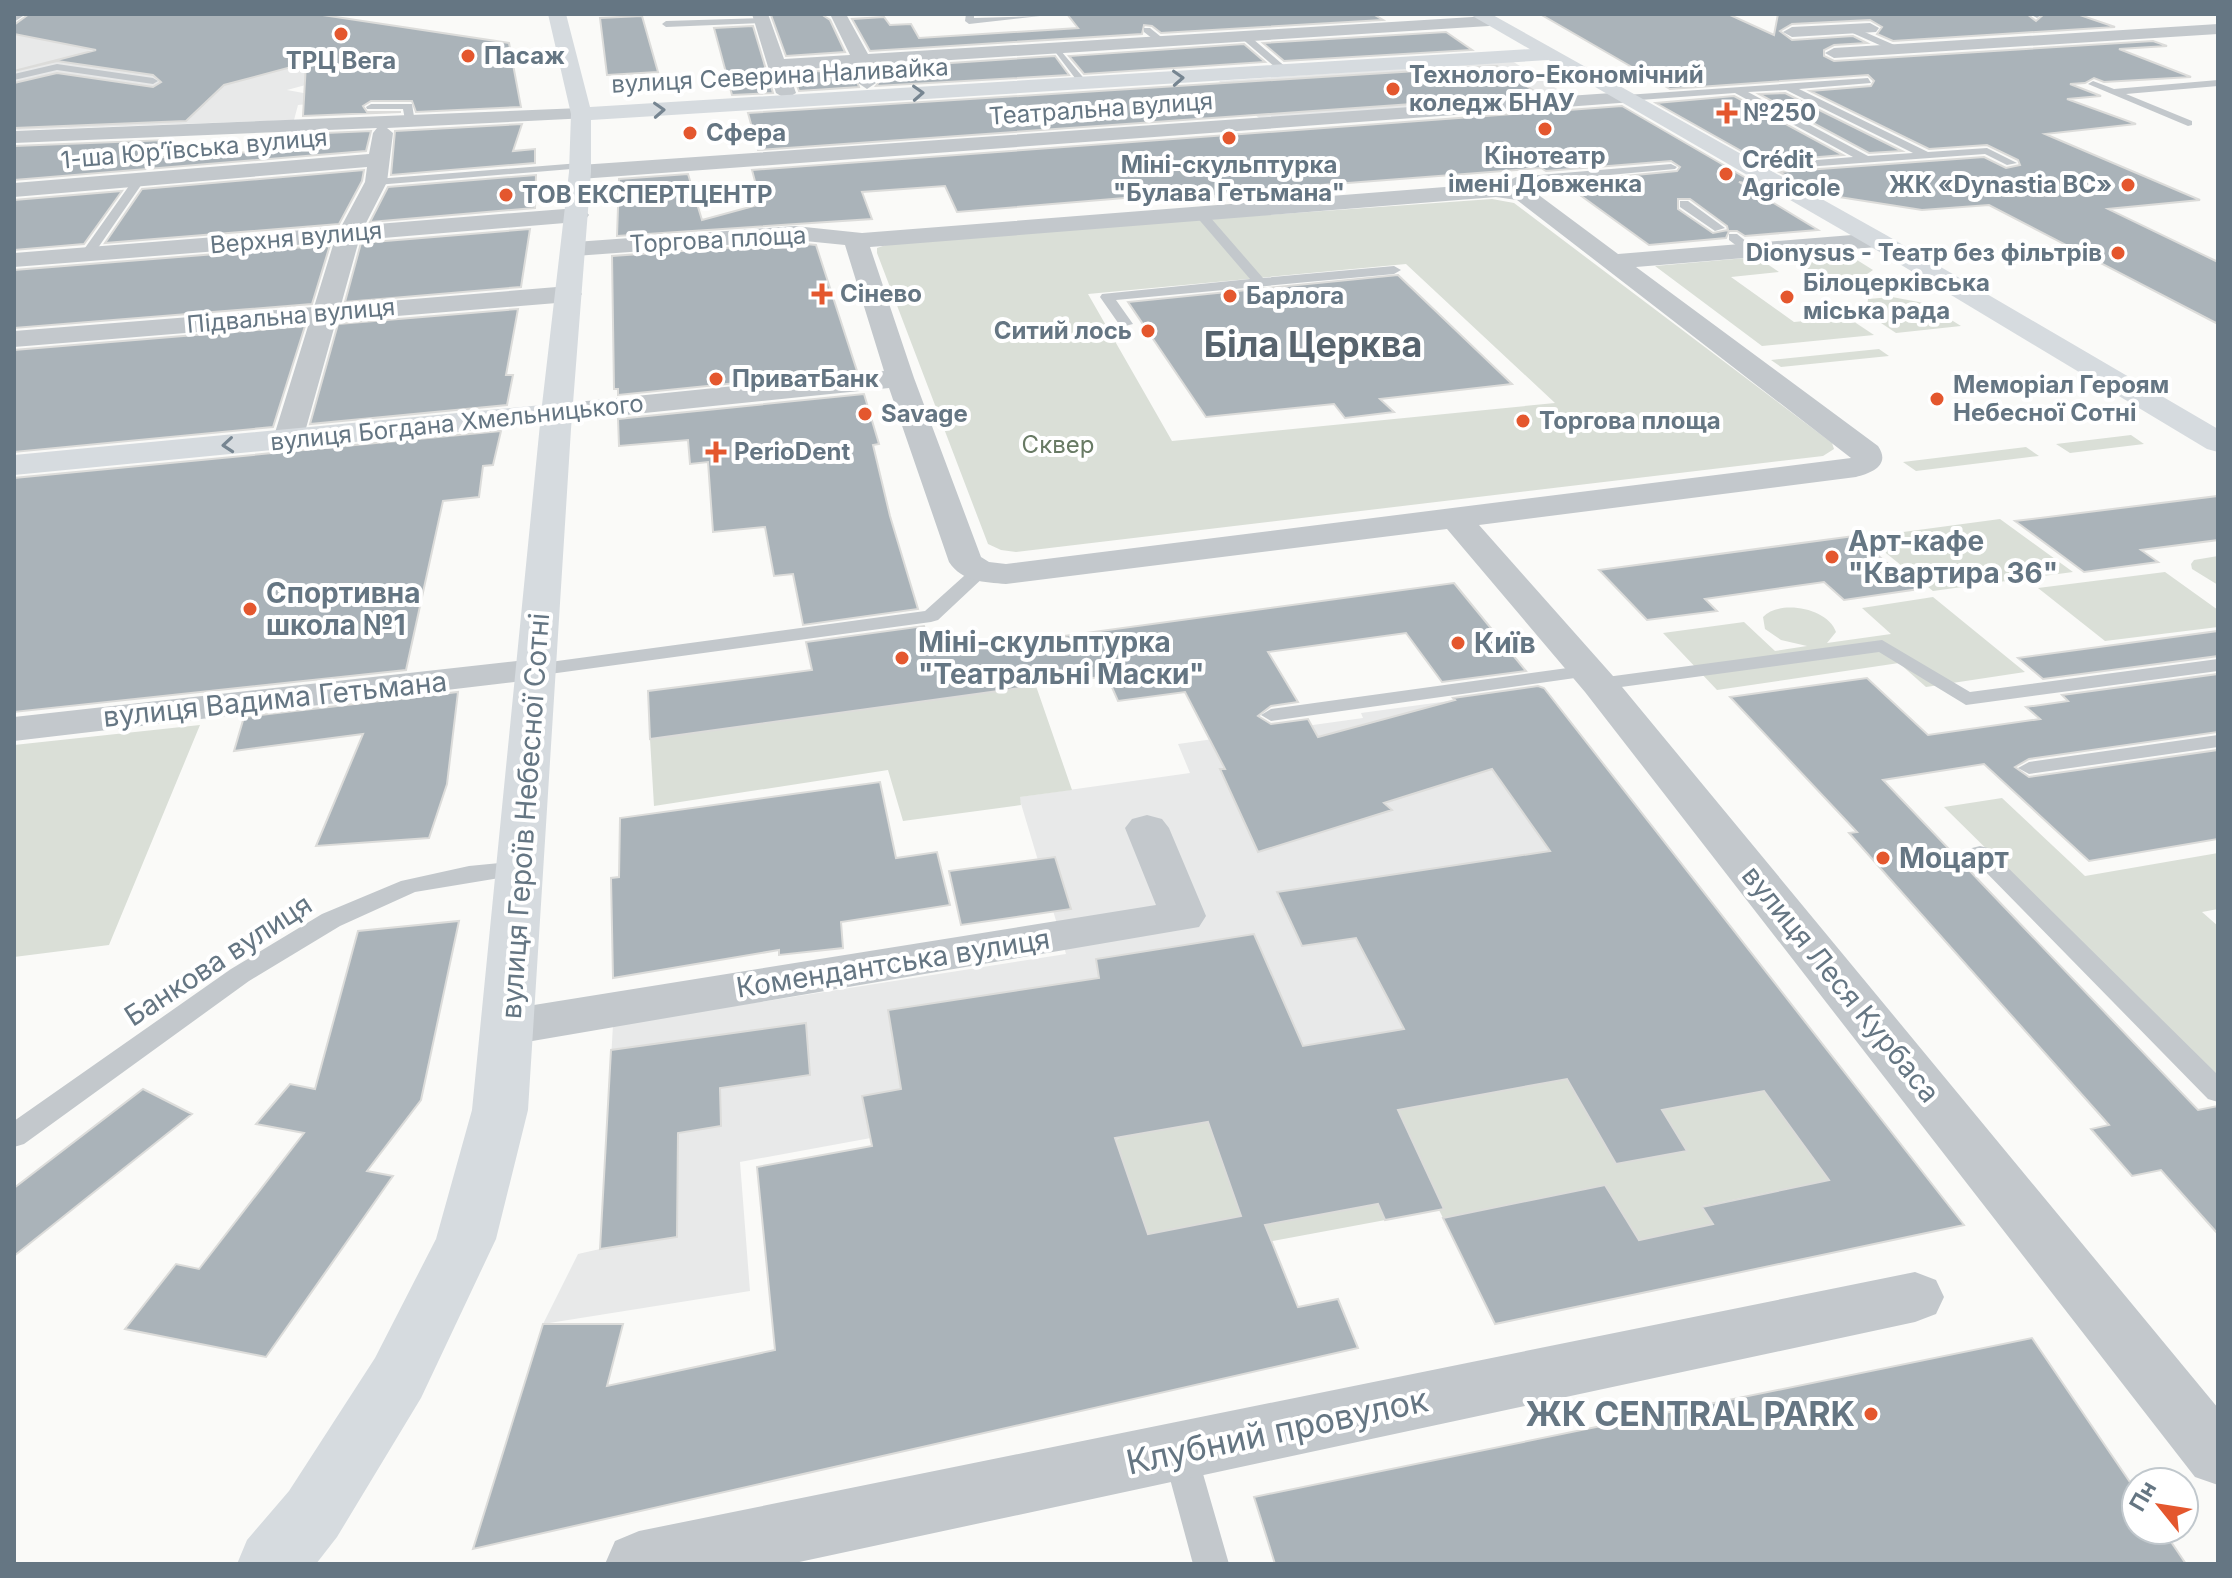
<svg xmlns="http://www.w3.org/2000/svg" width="2232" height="1578" font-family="Inter,sans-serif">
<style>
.built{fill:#e8e9e9}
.green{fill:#dadfd7;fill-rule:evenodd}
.building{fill:#aab3b9;stroke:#dcdcda;stroke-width:2;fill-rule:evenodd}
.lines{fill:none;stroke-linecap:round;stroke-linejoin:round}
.lane{fill:#c3c8cc;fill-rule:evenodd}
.street{fill:#c3c8cc;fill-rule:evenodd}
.secondary{fill:#d6dbdf;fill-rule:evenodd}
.primary{fill:#d6dbdf;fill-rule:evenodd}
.oneway{stroke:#768591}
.poi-dot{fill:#e4572e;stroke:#fff;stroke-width:3}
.labels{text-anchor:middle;stroke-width:8;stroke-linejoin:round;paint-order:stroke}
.far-poi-label{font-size:24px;font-weight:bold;fill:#657683;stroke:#fff;text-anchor:start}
.far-street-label{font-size:24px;fill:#657683;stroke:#fff}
.far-park-label{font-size:24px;fill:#687a64;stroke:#fff}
.poi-label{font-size:28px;font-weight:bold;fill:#657683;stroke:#fff;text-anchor:start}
.street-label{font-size:28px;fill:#657683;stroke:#fff}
.near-poi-label{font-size:34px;font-weight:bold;fill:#657683;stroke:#fff;text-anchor:end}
.near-street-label{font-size:34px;fill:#657683;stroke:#fff}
.far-town-label{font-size:36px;font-weight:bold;fill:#57646e;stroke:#fff}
</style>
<rect width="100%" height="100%" fill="#fafaf8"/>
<path class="built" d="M118,14l236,58 -67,18 33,6v7l-22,2 -4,15 -280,10v-107l9,-5z
M1512,61l60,37 -311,22 -42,-39z
M1544,688l136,371 -238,43 -306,97 -200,-73 -196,36 10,129 -207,33 35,-70 22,-5 13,-224 453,-71 -47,-157 171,-24 -12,-29 185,-26 -2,-5z"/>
<path class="green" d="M1492,199l22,4 318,240 2,6 -11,7 -807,96 -15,-2 -13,-6 -111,-291v-5l20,-7zM1406,264l149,139 -383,38 -84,-147z
M1841,250l32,20c-30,23 -65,2 -92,-15z
M1757,257l22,15 -48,5 63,45 53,-5 27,18 -112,11 -107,-80z
M1892,297l32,6 37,23 -65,7 -30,-20 2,-14z
M1879,349l10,7 -108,11 -10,-7z
M2131,435l13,9 -74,9 -14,-9z
M2026,447l13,9 -123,15 -13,-9z
M2000,519l73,53 -140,19 -67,-54z
M2218,556v29l-26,-16 -1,-5 3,-4z
M2165,572l53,38v17l-113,14 -67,-53z
M1933,597l92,75 -99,15 -27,-24 -182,27 -54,-57 81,-11 31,29 32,-5 -26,-6 -16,-11 -2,-12c17,-18 65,-9 73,15l-9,11 64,-9 -29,-26z
M1036,686l36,104 -52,7 1,8 -118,16 -15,-51 -234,36 -4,-67z
M200,725l-91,220 -95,12v-212z
M2002,798l83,78 133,-23v56l-16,3 16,14v151l-274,-270z
M1737,1054l92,126 -126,26 11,18 -75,16 -35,-55 -161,33 -4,-8 -214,40 -11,-29 -120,24 41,-47 -19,-58 6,-3 309,-55 11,20 238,-43z"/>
<path class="building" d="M29,14h287l193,29 12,64 -105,5 -4,-11h-41l-8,5 4,6h34l-98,4 3,-53 -82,22 -38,36 -172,7v-45l43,-10 96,14 8,-5 -8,-7 -96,-14 -43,10 82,-21 -82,-16v-9z
M821,14l9,6 15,32 -59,4 -15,-41z
M1067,14h306l10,6 -222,13 -9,-7 -8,-1 -2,9 -272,17 -18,-32 32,-2 6,8 21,-1 8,14 159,-10z
M1540,14h188l46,21 4,-21h249l9,7 8,-7h33l38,13 -222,14 -16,-7 5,-7 -12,-7 -78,4 -12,7 12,9 61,-4 14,7 -33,2 -10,5v6l10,5 319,-20 14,5 -48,3 72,28 -87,5 -10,-4 -9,5 -15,1 31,12 -34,3 69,25 -91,10 155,66 -92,9 110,53v62l-229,-119 -67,5 -102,-16 -41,-22 205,-15 22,11 14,-3 -2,-5 -31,-15 -58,4 -119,-58 61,-5 3,-5 -6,-6 -198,14z
M642,16l16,56 -51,3 -7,-57z
M753,26l20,67 -41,2 -18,-67z
M1446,32l26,18 -188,11 -21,-18z
M1244,44l21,18 -181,12 -15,-18z
M1055,56l14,19 -193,11 3,-4 -3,-14z
M1497,66l43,29 -782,55 -10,-37z
M852,69l7,18 -60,4 -7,-18z
M1785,93l117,58 -33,2 -110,-59z
M1734,96l109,59 -82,7 -105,-59z
M1622,106l136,79 -19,-3 79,48 -73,6 -8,-5h-8l-3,7 -77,7 -87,-63 115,-11 3,-4 -9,-6 -125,10 -5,-3 -283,22 2,3 -45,4 -6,-6 -252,21 -12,-26 -83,6 10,27 -255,17 2,-57 69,-5 14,46 59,-16 -9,-34zM1678,199h12l37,27 1,4 -15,3 -35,-24z
M522,124l-9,27 22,-2v14l-144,12 4,-44z
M371,131l-5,20 -352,29v-34l152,-6 -20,18 156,-9v-15z
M364,170l-2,11 -23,43 -234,19 37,-54z
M536,175l-1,33 -165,14 18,-35z
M122,191l-38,53 -70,6v-50z
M530,229l-9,58 -176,15 16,-59z
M795,243l21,2 41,126 -239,24v-6h-4l-2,-133z
M330,245l-18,59 -298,24v-58z
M1398,275l114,109 -132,15 14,13 -49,6 -11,-14 -128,13 -78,-115z
M518,309l-12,66h7l-6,30 -197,19 28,-100z
M305,326l-32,101 -259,25v-102z
M864,394l15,50 -6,1 17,71 28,93 -115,16 -10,-51 -19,2 -9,-49 -52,5 -5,-70 -18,2 -2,-24 -69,6 -1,-27z
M501,431l-8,34 -10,1 -4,31 -36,4 -37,169 -392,42v-234z
M2218,496v44l-77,10 17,12 -74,10 -69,-51z
M1854,536l65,53 -75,11 -20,-18 -119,17 12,12 -70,9 -48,-50z
M1454,583l72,88 -84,11 -36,-49 -138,19 30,50 -27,4 -13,10 13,8 37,-5 10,18 137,-37 -2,-2 85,-12 6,2 420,537 -469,99 -52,-106 162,-33 34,55 74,-16 -11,-17 127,-27 -65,-89 -102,19 25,41 -71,13 -49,-85 -169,31 46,99 -59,11 -7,-16 -113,21 33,82 40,-8 20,49 -885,201 70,-225h80l-16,62 168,-36 -18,-183 115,-21 -10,-50 39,-7 -13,-79 211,-32 -3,-19 158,-25 49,112 101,-17 -48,-91 -54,8 -25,-54 273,-41 -58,-82 -108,34 8,7 -134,42 -38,-83h5l-40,-77 -67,9 -11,-25 -457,63 -2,-48 164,-21 -6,-28 118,-16 8,28zM1208,1122l33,94 -93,18 -33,-96z
M2218,631v25l-175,23 -25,-21z
M2218,674v58l-189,27 -14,8 14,10 189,-27v89l-129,22 -105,-97 -101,16 315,330 20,-4v128l-57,-64 -29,6 -41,-47 18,-4 -260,-292 8,-1 -127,-135 137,-19 61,57 112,-16 -14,-12 42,-6 -6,-6z
M458,692l-11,92 -18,54 -113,8 47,-112 -129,17 10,-34z
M880,782l16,76 41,-6 13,53 -109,17 2,26 -64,7v-5l-166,28 -2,-100 8,-1 1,-59z
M1055,857l16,52 -110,16 -12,-54z
M459,921l-38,179 -54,71 26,5 -127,181 -141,-28 51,-65 23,5 105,-136 -48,-9 34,-40 25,5 43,-158z
M806,1023l4,52 -90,13 1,38 -43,7 -1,104 -77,12 11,-199z
M143,1089l49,25 -178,142v-68z
M2032,1338l104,153v39h27l23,34h-911l-21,-67z"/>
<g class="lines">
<path class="lane" d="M966,14h8v4l66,-2 -71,8 -4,-3z
M2030,14h11v1l-4,3z
M765,18l-3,5 -96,4 -4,-3 4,-3z
M1851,26l48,21 2,2 -8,2 -45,-20z
M1144,28h6l15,12 -8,2 -13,-10z
M1240,33h6l42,36v4h-6l-42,-36z
M1050,45h6l31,37v4h-6z
M57,64l96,14 5,3 -5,3 -96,-14 -43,10v-6z
M1868,78l3,5 -72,6 129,63 59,-4 30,15 -10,2 -22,-11 -235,17 -6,-3 2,-2 107,-9 -118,-64 -109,8 -5,-3 5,-3zM1786,90l127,63 -45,3 -120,-64z
M2218,80v6l-92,8 66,27v4l-4,1 -100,-42 5,-3 21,8z
M371,104h41l3,19 -9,2 -3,-16h-36l-1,-2z
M580,163l4,1v4l-208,17 -6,-3 6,-3z
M1671,164l6,3 -2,2 -154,14 -5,10 -10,-2 4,-11 6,-3z
M136,176l10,2 -55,80h-10l-1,-3z
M1680,201h8l37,27 -10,3 -35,-24z
M1199,208l4,1 60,69 131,-12 7,4 -7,4 -278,26 17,24 -12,3 -21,-30 2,-3 148,-15 -55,-64v-6z
M1729,234h8l20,16 -11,3 -17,-13z
M980,566l6,1 3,4 -3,4 -48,45 -7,2 -396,54 -10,-6 10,-6 390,-53 49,-44z
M1882,640l88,52 248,-33v12l-252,34 -87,-53 -280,38 -10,-6 10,-6z
M1589,665l7,2 3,4 -3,4 -325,46 -10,-6 10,-6z
M2218,735v12l-189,27 -11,-6 11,-6z
M1980,846l8,2 230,227v27l-10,-3 -236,-241 -4,-5 4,-5z
M521,861l8,2 4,5 -4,5 -114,19 -75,34 -91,55 -225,163 -10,3v-26l217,-152 91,-55 79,-33 68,-15z
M1180,1438l12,4 5,11 32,111h-36l-30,-111 5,-11z"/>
<path class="street" d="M14,14h12l-12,8z
M752,14h16l16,45 66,-4 -20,-41h16l22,40 621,-38 8,5 -8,5 -617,39 4,18 -9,6 -9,-6 -4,-17 -66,4 8,23 -10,6 -10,-6z
M1870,23l9,5 -3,4 -84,5 -9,-5 9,-5z
M2218,24v10l-384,24 -9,-5 9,-5z
M1626,92l10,6 -3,4 -1053,77 -11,-7 11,-7z
M581,108l7,2 3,4 -3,4 -201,10 6,5 -6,49 -22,43 212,-17 8,2 4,5 -4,5 -8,2 -218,18 -18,65 228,-19 9,3 4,5 -4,5 -9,3 -233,19 -33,118 -4,6 -11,3 -11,-3 -4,-6 36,-116 -295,24v-16l300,-24 20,-65 -320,25v-14l327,-26 24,-45 2,-15 -353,30v-14l355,-29 4,-21 4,-5 -363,15v-12z
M1496,183l36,7 86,64 259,-21 8,2 4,5 -4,5 -8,2 -241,20 242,179c13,19 -6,27 -22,31l-377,48 134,151 605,732v77l-23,-8 -610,-785 -138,-163 -441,55c-22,-2 -44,-2 -57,-22l-60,-174 -332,34 -10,-3 -5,-6 5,-6 10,-3 327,-33 -39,-126 -50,-5 -220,16 -9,-2 -3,-5 3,-5 9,-2 220,-16 67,7zM1496,197l21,3 334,258 -845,106 -17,-2 -8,-5 -67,-179 -44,-131z
M535,659l13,3 6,8 -6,8 -534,63v-24z
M1147,815l15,4 7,9 37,88 -7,11 -690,118 -18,-5 -7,-13 7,-13 18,-5 647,-104 -31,-77 7,-9z
M1915,1272l21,8 8,17 -8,17 -21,8 -1125,242h-185l10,-23 24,-10z"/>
<path class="secondary" d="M548,14h18l24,93 958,-59 9,6 -9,6 -957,60v52l-20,257 -43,681 -32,129 -75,159 -84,139 -21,27h-79l10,-24 42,-49 86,-133 61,-119 36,-129 68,-686 -526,51v-20l528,-50 27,-233 2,-58z"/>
<path class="primary" d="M1469,14h22l395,221 332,194v23l-11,-3 -339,-204z"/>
</g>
<defs><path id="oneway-chevron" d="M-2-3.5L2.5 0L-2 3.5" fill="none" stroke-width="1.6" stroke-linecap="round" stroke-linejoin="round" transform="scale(2)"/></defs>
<g class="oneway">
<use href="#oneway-chevron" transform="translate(1178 78) rotate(-3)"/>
<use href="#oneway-chevron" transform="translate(918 93) rotate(-3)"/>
<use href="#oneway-chevron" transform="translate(659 110) rotate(-3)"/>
<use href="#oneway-chevron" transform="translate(228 445) rotate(175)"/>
</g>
<g class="poi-dot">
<circle cx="341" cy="34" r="8"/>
<circle cx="468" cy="56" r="8"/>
<circle cx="1393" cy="89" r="8"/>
<path d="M1723 101h8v8h8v8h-8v8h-8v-8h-8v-8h8z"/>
<circle cx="1545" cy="129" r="8"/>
<circle cx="690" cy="133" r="8"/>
<circle cx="1229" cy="138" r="8"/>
<circle cx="1726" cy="174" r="8"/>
<circle cx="2128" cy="185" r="8"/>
<circle cx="506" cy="195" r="8"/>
<circle cx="2118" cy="253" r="8"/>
<path d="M818 282h8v8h8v8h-8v8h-8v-8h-8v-8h8z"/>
<circle cx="1230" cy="296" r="8"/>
<circle cx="1787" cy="297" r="8"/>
<circle cx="1148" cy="331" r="8"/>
<circle cx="716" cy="379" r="8"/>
<circle cx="1937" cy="399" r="8"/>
<circle cx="865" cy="414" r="8"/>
<circle cx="1523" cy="421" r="8"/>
<path d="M712 440h8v8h8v8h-8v8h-8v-8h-8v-8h8z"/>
<circle cx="1832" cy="557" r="8"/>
<circle cx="250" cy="609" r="8"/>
<circle cx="1458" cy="643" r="8"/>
<circle cx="902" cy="658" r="8"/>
<circle cx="1883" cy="858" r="8"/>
<circle cx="1871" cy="1414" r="8"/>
</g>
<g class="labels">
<g class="far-poi-label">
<text x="484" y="64">Пасаж</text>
<text x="341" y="69" text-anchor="middle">ТРЦ Вега</text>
<text x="1409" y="83">Технолого-Економічний<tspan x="1409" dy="28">коледж БНАУ</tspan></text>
<text x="1743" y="121">№250</text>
<text x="706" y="141">Сфера</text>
<text x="1545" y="164" text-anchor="middle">Кінотеатр<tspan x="1545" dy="28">імені Довженка</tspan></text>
<text x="1742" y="168">Crédit<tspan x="1742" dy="28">Agricole</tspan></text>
<text x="1229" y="173" text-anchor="middle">Міні-скульптурка<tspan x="1229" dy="28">"Булава Гетьмана"</tspan></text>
<text x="2112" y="193" text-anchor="end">ЖК «Dynastia BC»</text>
<text x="522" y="203">ТОВ ЕКСПЕРТЦЕНТР</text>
<text x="2102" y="261" text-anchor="end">Dionysus - Театр без фільтрів</text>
<text x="1803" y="291">Білоцерківська<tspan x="1803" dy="28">міська рада</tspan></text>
<text x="840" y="302">Сінево</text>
<text x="1246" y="304">Барлога</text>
<text x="1132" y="339" text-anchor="end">Ситий лось</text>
<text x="732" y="387">ПриватБанк</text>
<text x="1953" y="393">Меморіал Героям<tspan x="1953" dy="28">Небесної Сотні</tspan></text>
<text x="881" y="422">Savage</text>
<text x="1539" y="429">Торгова площа</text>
<text x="734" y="460">PerioDent</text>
</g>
<g class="far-street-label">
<text transform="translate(780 76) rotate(-3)" y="8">вулиця Северина Наливайка</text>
<text transform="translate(1101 109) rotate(-4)" y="8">Театральна вулиця</text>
<text transform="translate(194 149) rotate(-5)" y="8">1-ша Юрʼївська вулиця</text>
<text transform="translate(296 238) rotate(-5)" y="8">Верхня вулиця</text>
<text transform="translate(718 240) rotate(-3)" y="8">Торгова площа</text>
<text transform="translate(291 316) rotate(-5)" y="8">Підвальна вулиця</text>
<text transform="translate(457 423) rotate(-6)" y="8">вулиця Богдана Хмельницького</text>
</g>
<g class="far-park-label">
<text x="1058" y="453">Сквер</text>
</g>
<g class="poi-label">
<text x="1848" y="551">Арт-кафе<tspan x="1848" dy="32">"Квартира 36"</tspan></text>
<text x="266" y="603">Спортивна<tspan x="266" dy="32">школа №1</tspan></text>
<text x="918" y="652">Міні-скульптурка<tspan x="918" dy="32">"Театральні Маски"</tspan></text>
<text x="1474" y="653">Київ</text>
<text x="1899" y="868">Моцарт</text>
</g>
<g class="street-label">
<text transform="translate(275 699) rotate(-6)" y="10">вулиця Вадима Гетьмана</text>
<text transform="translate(525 816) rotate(-86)" y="10">вулиця Героїв Небесної Сотні</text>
<text transform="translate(218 960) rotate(-33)" y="10">Банкова вулиця</text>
<text transform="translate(893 963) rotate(-9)" y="10">Комендантська вулиця</text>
<text transform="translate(1841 984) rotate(51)" y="10">вулиця Леся Курбаса</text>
</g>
<g class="near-poi-label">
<text x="1855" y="1426">ЖК CENTRAL PARK</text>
</g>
<g class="near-street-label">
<text transform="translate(1277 1431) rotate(-12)" y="12">Клубний провулок</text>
</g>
<g class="far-town-label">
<text x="1313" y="357">Біла Церква</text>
</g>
</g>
<rect width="2232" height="1578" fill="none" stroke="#657683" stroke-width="32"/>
<g transform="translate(2160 1506) rotate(300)"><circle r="38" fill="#ffffff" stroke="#c1c8cd" stroke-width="2"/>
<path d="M0-6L14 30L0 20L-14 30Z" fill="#e4572e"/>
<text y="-12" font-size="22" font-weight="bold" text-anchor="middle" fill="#657683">Пн</text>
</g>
</svg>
